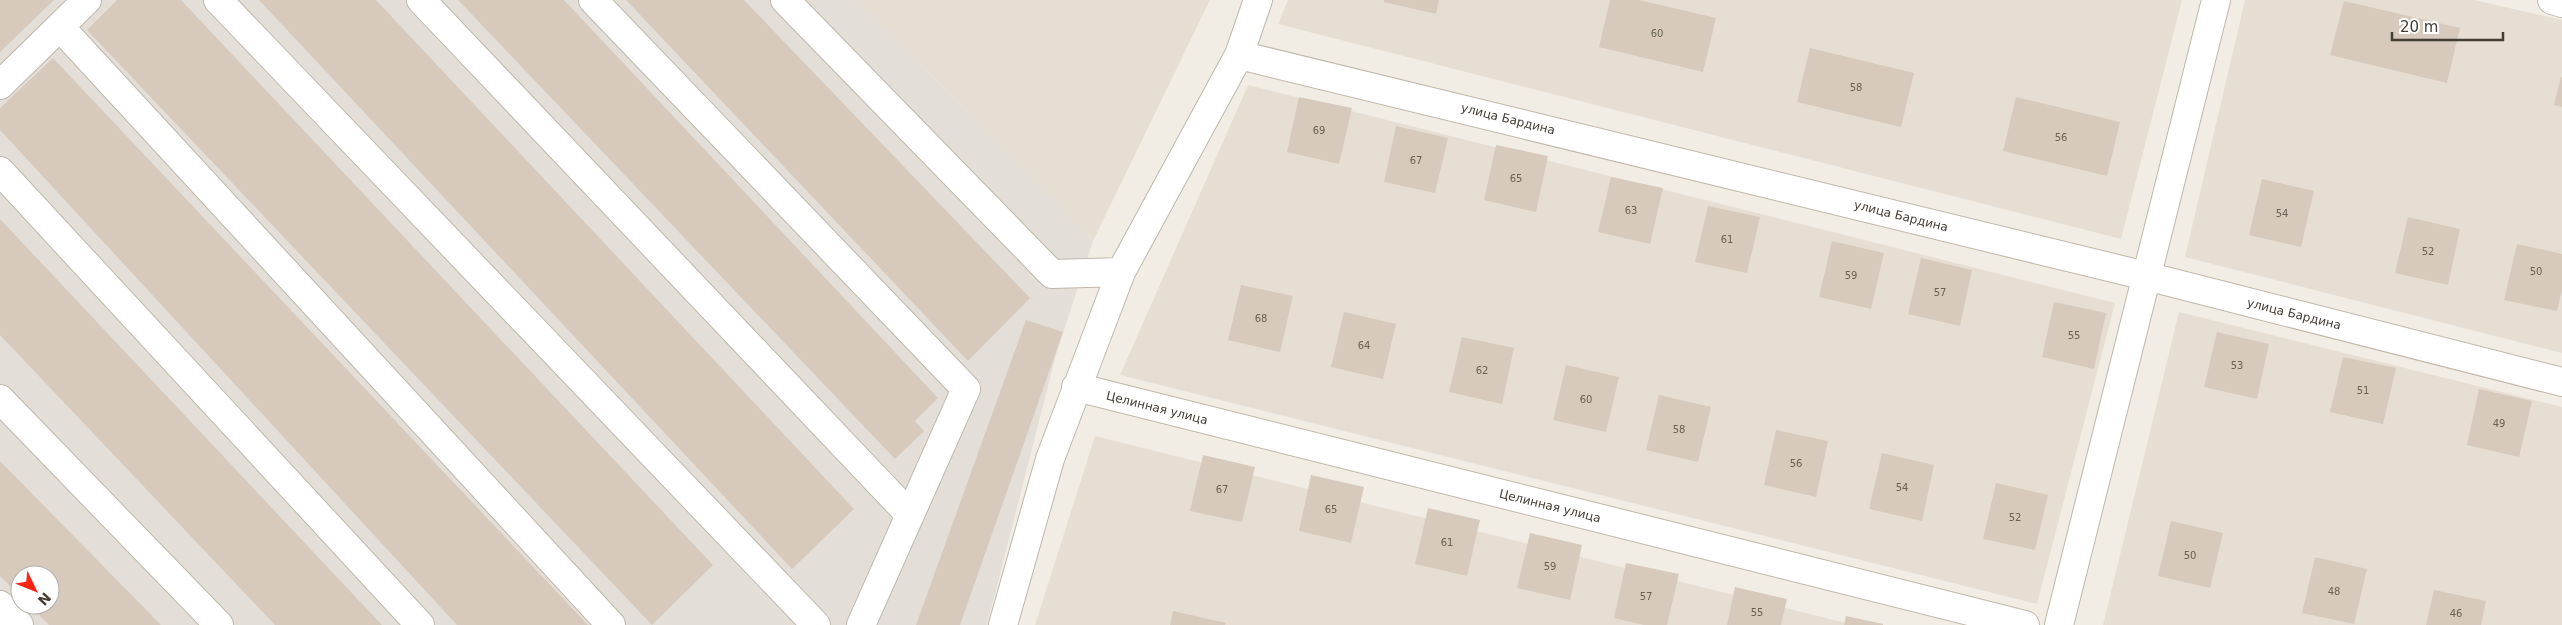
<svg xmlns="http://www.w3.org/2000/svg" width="2562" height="625" font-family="'DejaVu Sans',sans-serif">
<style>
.residential{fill:#e6ded2}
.industrial{fill:#e4ded9;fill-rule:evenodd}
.building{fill:#d7cabc}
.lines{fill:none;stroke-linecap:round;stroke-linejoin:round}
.minor-casing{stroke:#c0b7a9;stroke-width:30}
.minor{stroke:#fff;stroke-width:28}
.labels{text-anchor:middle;stroke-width:4.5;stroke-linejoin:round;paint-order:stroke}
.number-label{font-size:10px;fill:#696056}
.street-label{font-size:12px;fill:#443d34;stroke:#fff}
</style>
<rect width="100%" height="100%" fill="#f2ede4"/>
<path class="residential" d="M858,0h352l-117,241z
M1288,0h894l-61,239 -843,-215z
M2245,0h229l88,20v333l-377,-96z
M1248,85l867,218 -78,301 -917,-229z
M2179,312l383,95v218h-459z
M1095,436l759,189h-819z"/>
<path class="industrial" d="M0,0h858l235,241 -37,114 -69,270h-987zM20,575h30v30h-30z"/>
<path class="building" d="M0,0h54l-54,52z
M117,0h64l532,565 -61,60 -565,-595z
M259,0h117l478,509 -62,60z
M458,0h106l374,398 -23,23 9,10 -29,28z
M626,0h118l286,298 -62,63z
M1384,0h55l-3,14 -52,-12z
M1610,0h29l77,18 -13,54 -104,-25z
M2344,1l116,27 -13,55 -117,-28z
M1810,48l104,25 -13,54 -104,-25z
M53,58l535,567h-131l-457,-495v-22z
M2561,77h1v30l-8,-2z
M1299,97l53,11 -13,56 -52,-12z
M2016,97l104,25 -13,54 -104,-25z
M1396,126l52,12 -13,55 -51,-11z
M1496,145l52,11 -12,56 -52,-12z
M1611,177l52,11 -13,56 -52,-12z
M2262,179l52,12 -13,56 -52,-12z
M1708,206l52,11 -13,56 -52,-11z
M2408,217l52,12 -12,56 -53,-12z
M0,219l382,406h-107l-275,-290z
M1832,241l52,12 -13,56 -52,-12z
M2517,244l45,10v35l-5,22 -53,-11z
M1921,258l51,12 -12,56 -52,-12z
M1241,285l52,11 -13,56 -52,-12z
M2054,302l52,11 -12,56 -52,-12z
M1344,312l52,12 -13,55 -52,-12z
M1026,320l37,12 -103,293h-44z
M2217,332l52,12 -12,55 -53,-12z
M1462,337l52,11 -12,56 -53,-12z
M2343,357l53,11 -13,56 -53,-12z
M1566,365l53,12 -13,55 -53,-12z
M2479,389l53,12 -13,56 -52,-12z
M1659,395l52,12 -13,55 -52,-12z
M1776,430l52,11 -12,56 -52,-12z
M1882,453l52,12 -12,56 -53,-12z
M1203,455l52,12 -13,55 -52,-11z
M0,461l161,164h-112l-20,-20h21v-30h-30v21l-20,-20z
M1311,475l53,12 -13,56 -52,-12z
M1996,483l52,12 -13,55 -52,-11z
M1428,508l52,12 -13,56 -52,-12z
M2171,521l52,12 -13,55 -52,-12z
M1530,533l52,12 -12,55 -53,-12z
M2315,557l52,12 -13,55 -52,-11z
M1626,563l53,11 -12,51h-23l-30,-7z
M1735,587l52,12 -6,26h-54z
M2434,590l52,11 -5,24h-55z
M1173,611l53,12 -1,2h-55z
M1846,616l37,8v1h-39z"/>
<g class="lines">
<g class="minor-casing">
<path id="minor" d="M218,0l598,625
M421,0l489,515
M593,0l373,389 -105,236
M785,0l267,274 69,-2
M2552,0l10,3
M60,27l551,598
M1239,55l907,221 416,106
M0,85l87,-85
M0,171l420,454
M1076,387l949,238
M0,399l219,226
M0,605l19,20
M1003,625l47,-166 71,-187 118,-217 19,-55
M2059,625l157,-625"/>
</g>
<use href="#minor" class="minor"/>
</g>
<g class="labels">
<g class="number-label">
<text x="1657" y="37">60</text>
<text x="1856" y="91">58</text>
<text x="1319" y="134">69</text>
<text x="2061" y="141">56</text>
<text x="1416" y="164">67</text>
<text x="1516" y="182">65</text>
<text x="1631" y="214">63</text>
<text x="2282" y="217">54</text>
<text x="1727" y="243">61</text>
<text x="2428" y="255">52</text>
<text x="2536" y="275">50</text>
<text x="1851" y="279">59</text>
<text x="1940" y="296">57</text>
<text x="1261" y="322">68</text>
<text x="2074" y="339">55</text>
<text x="1364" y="349">64</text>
<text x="2237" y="369">53</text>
<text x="1482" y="374">62</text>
<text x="2363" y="394">51</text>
<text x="1586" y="403">60</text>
<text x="2499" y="427">49</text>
<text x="1679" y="433">58</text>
<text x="1796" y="467">56</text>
<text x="1902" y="491">54</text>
<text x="1222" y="493">67</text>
<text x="1331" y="513">65</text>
<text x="2015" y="521">52</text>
<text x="1447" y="546">61</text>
<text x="2190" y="559">50</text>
<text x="1550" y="570">59</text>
<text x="2334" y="595">48</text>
<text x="1646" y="600">57</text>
<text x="1757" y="616">55</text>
<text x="2456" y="617">46</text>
</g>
<g class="street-label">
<text transform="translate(1508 119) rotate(14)" y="4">улица Бардина</text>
<text transform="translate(1901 216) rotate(14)" y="4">улица Бардина</text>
<text transform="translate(2294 314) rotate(14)" y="4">улица Бардина</text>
<text transform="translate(1157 408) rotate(14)" y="4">Целинная улица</text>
<text transform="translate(1550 506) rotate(14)" y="4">Целинная улица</text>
</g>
</g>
<g transform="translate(35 590) rotate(133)"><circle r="24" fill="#ffffff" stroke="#b4b1ae"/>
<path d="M0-4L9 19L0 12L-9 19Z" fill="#fc2411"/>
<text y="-8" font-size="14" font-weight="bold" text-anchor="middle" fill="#443d34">N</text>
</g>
<path d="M2392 32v8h111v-8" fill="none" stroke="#443d34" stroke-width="2.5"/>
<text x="2400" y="32" font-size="15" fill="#443d34" stroke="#ffffff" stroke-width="4" paint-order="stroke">20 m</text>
</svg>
